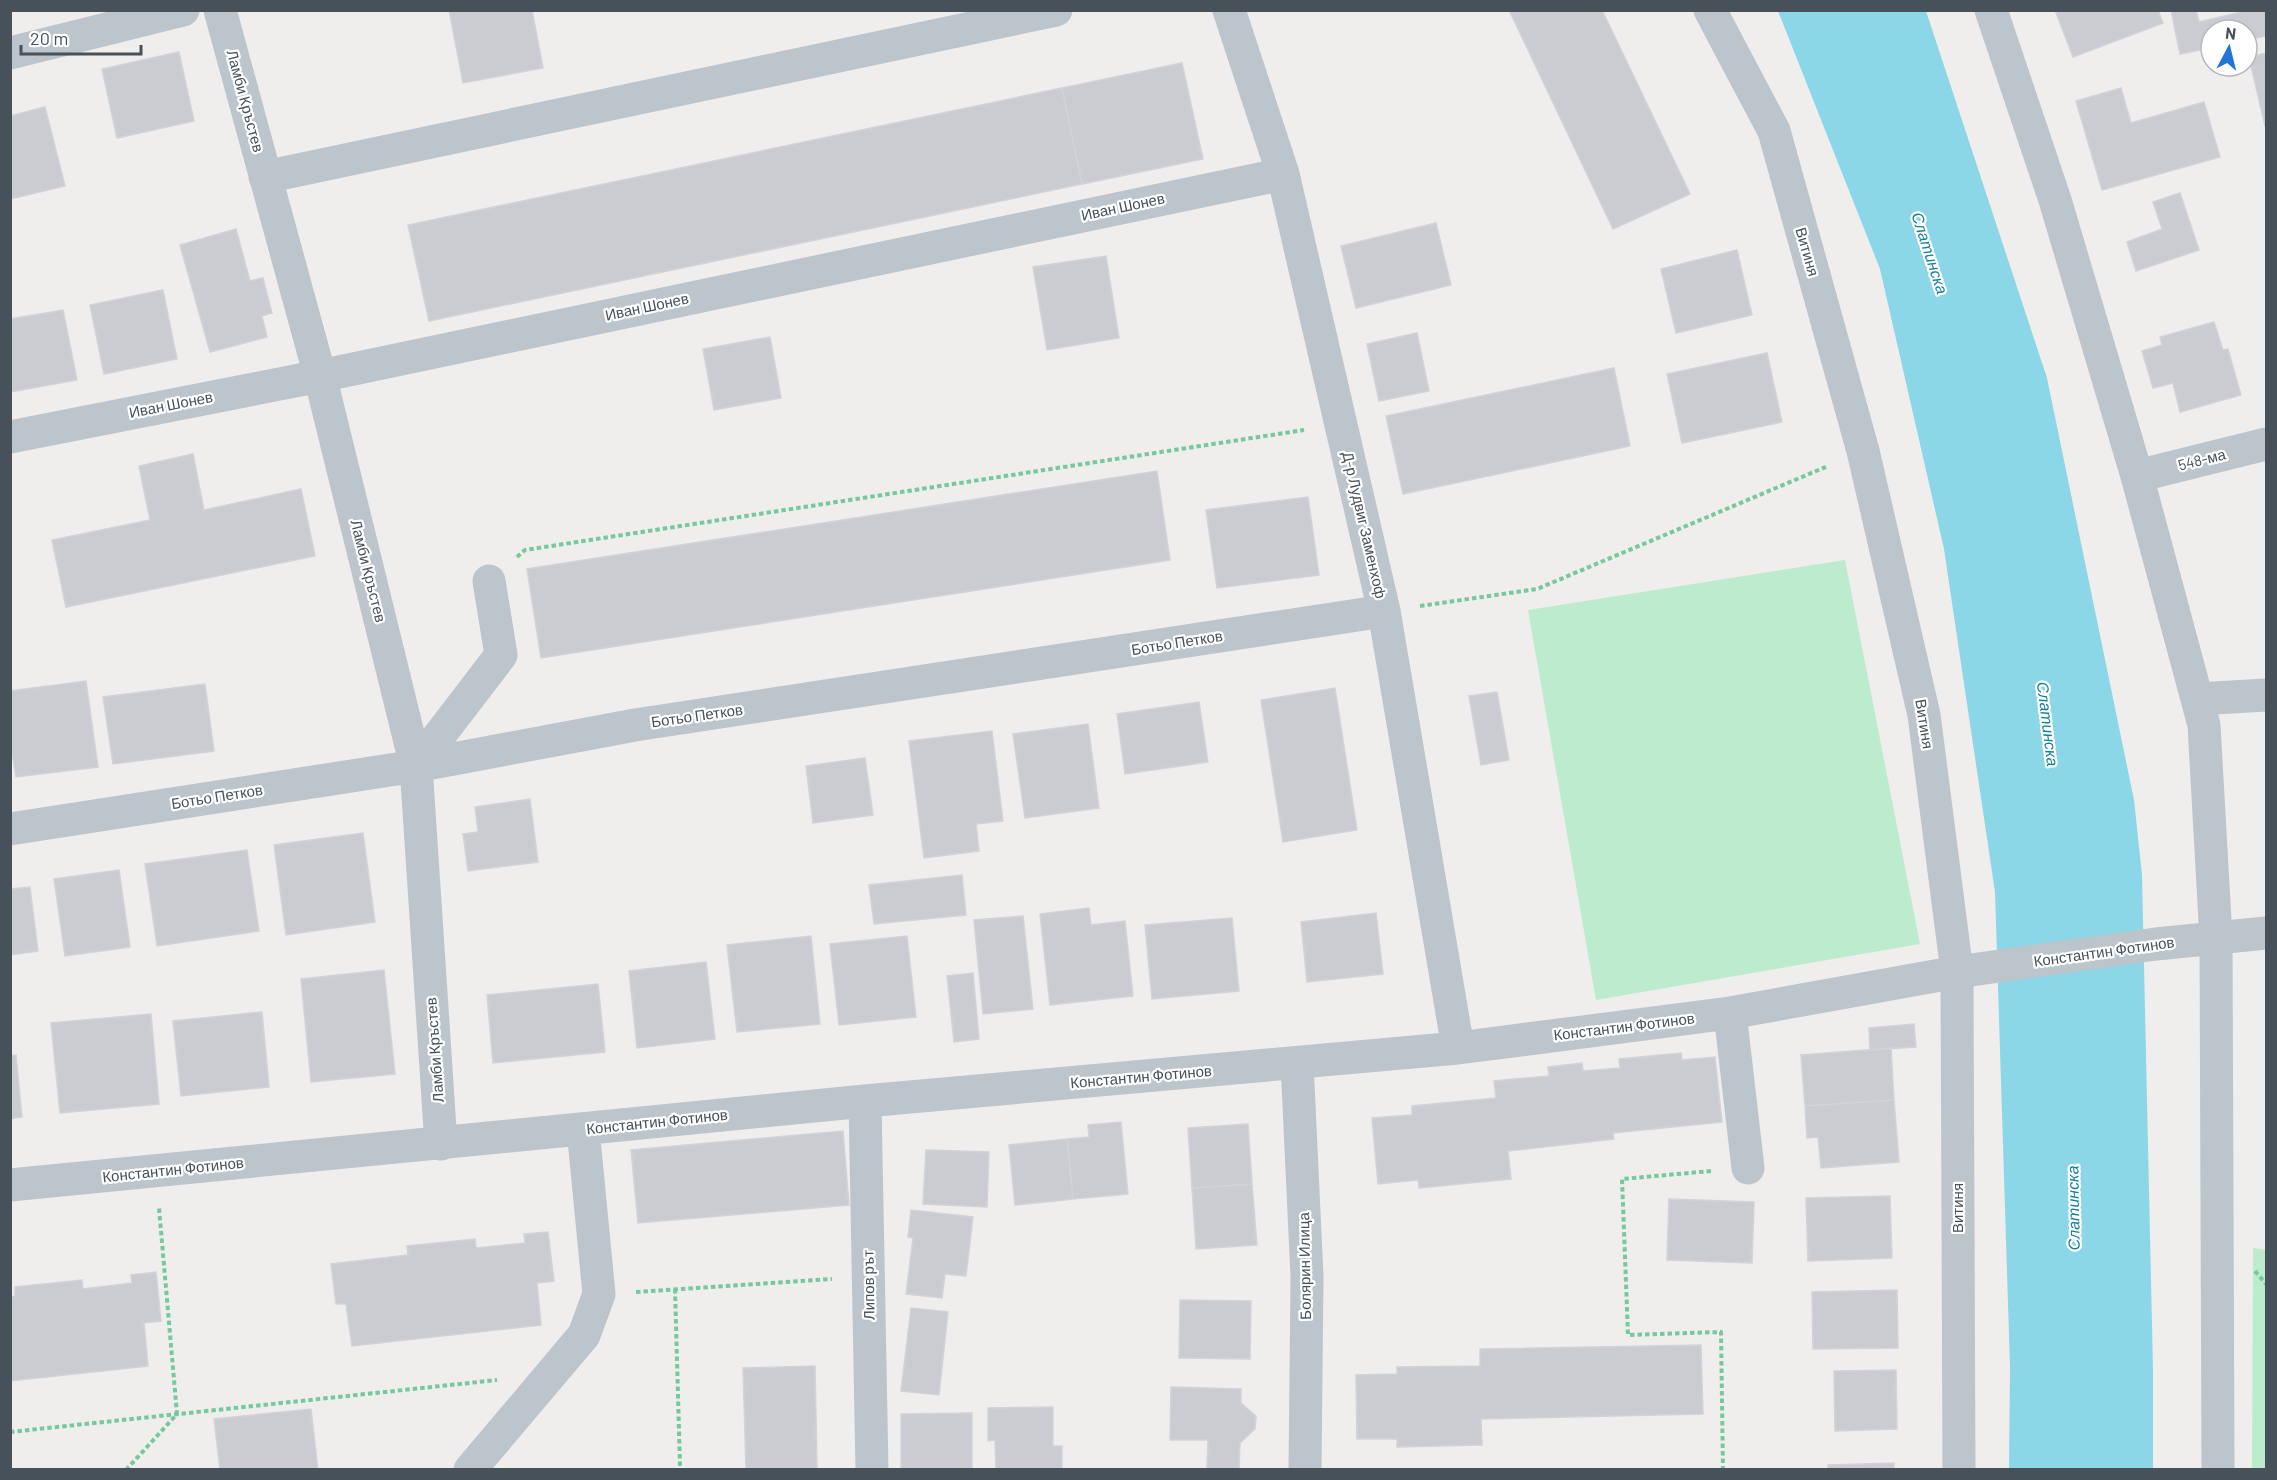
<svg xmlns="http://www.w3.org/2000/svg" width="2277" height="1480" font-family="Barlow,sans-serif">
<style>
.green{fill:#bceccd}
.water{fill:#8bd7e7}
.building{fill:#caccd2;stroke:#d1d3d8;stroke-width:1.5}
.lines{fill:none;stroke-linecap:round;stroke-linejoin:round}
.path{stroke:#76c89d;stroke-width:4;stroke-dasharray:4.5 3;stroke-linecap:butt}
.minor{stroke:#bcc5cc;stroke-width:33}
.labels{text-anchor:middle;stroke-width:4.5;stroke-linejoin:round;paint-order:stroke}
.street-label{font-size:15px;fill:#465159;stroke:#fff}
.water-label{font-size:16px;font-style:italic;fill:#138199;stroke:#fff}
</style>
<rect width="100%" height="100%" fill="#f0eded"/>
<path class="green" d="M1845,560l75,384 -324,56 -68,-390z
M2253,1248l13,2v219h-14z"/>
<path class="water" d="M1778,11h148l121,367 87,422 8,75 11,495v99h-144l1,-102 -15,-475 -51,-343 -64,-280z"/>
<path class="building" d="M449,10h83l11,58 -80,15z
M1509,10h93l88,184 -77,35z
M2055,10h103l5,13 -90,34z
M2171,10h25l3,12 51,-12h16v26l-19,4v-10h-36v18l-31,6z
M179,52l15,69 -77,17 -15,-69z
M2266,53v73h-1l-16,-69z
M1182,63l21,96 -121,25 -20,-96z
M1062,88l20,96 -653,137 -21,-96z
M2121,88l10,35 73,-21 16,55 -118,33 -26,-89z
M45,107l20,79 -55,13v-83z
M2180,193l19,57 -63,21 -9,-29 35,-13 -9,-27z
M1436,223l15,62 -95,23 -15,-62z
M236,229l14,52 13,-3 9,35 -10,3 5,21 -57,15 -30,-107z
M1737,250l15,65 -76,18 -15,-64z
M1106,256l13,82 -72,12 -14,-83z
M163,290l14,69 -73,15 -14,-69z
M63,310l14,70 -67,12v-73z
M2214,322l9,28 5,-1 13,46 -61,17 -7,-29 -20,5 -11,-37 20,-6 -2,-8z
M1417,333l12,58 -50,10 -12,-57z
M770,337l11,61 -67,12 -11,-61z
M1767,353l15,69 -100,21 -15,-69z
M1614,368l16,78 -227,48 -17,-78z
M193,454l11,56 97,-21 14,67 -249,51 -14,-67 98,-20 -11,-54z
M1157,471l13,89 -629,98 -14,-89z
M1308,497l11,78 -102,13 -11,-78z
M86,681l12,86 -82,10 -6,-37v-49z
M205,684l9,67 -101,13 -10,-67z
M1335,688l22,142 -74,12 -22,-142z
M1497,692l12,68 -28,5 -12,-69z
M1199,702l9,60 -83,12 -8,-60z
M1088,724l11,84 -74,10 -12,-84z
M992,731l11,90 -27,3 3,27 -55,7 -15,-117z
M865,758l8,57 -60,8 -7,-57z
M530,799l8,63 -70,9 -5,-37 15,-2 -3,-25z
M363,833l12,89 -89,13 -12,-90z
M247,850l12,81 -102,15 -12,-82z
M119,870l11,77 -65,9 -11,-77z
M962,875l4,40 -92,9 -5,-39z
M30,887l8,64 -28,4v-66z
M1089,908l2,17 34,-4 8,75 -83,9 -10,-91z
M1376,913l7,61 -76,8 -6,-60z
M1023,916l10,93 -50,5 -9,-94z
M1232,918l7,73 -87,8 -7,-74z
M811,936l9,88 -83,8 -10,-87z
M907,936l9,81 -77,8 -9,-81z
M706,962l9,77 -78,9 -8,-77z
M384,970l11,104 -84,8 -10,-103z
M973,973l6,66 -25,3 -7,-66z
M598,984l7,68 -112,11 -6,-68z
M262,1012l7,75 -88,9 -8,-75z
M151,1014l8,90 -99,9 -9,-90z
M1914,1024l2,23 -46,3 -1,-22z
M1891,1048l3,52 -89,6 -4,-51z
M1681,1053l1,7 33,-3 7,65 -109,11 1,6 -106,12 3,28 -92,9 -1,-8 -40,4 -6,-66 40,-3v-9l84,-8 -2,-17 55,-5 -1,-9 34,-4 1,8 37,-3 -1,-9z
M16,1055l6,62 -12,2v-63z
M1894,1100l5,62 -78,6 -3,-31 -11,1 -2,-32z
M1121,1122l7,72 -55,5 -6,-60 22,-2 -1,-12z
M1248,1124l4,60 -60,4 -4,-60z
M843,1131l6,74 -211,18 -7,-73z
M1067,1139l6,60 -58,6 -6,-60z
M926,1150l63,2 -2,55 -64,-3z
M1252,1184l5,61 -61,4 -4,-61z
M1890,1196l2,62 -84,3 -2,-63z
M1669,1199l85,3 -2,61 -85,-3z
M911,1210l62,7 -7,59 -21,-2 -3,24 -36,-4 7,-56 -5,-1z
M548,1232l6,49 -17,2 4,42 -189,21 -6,-42h-10l-5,-40 77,-9 -1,-9 68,-7 1,9 49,-5 -1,-9z
M156,1272l5,49 -17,2 4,43 -138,15v-84l5,-1v-9l67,-7 1,9 49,-6 -1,-8z
M1897,1290l1,58 -85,1 -1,-57z
M1180,1300l71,1 -1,58 -71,-1z
M911,1308l37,4 -9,83 -38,-4z
M1701,1345l2,69 -222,5 1,26 -85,2v-8h-40l-1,-64 41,-1v-7l83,-1v-17z
M815,1366l2,104h-71l-3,-102z
M1896,1370l1,59 -62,2 -1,-60z
M1171,1387l70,2v14l15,13 -1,13 -15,14 -1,27h-32l1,-30h-38z
M1053,1407v39h9v24h-66l-1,-30 -7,1v-33z
M311,1409l7,61h-98l-6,-51z
M972,1413v57h-71v-56z
M1894,1463v7h-66v-5z"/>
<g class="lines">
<path class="path" d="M517,557l8,-7 779,-120
M1420,606l117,-17 291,-123
M1711,1171l-89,8 6,156 93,-3 2,138
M2255,1271l11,13
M675,1289l5,177
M636,1292l196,-13
M10,1432l487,-52
M126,1470l51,-56 -18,-206"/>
<path class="minor" d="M220,10l100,366 96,390 25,378
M1229,10l54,164 101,437 74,437
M1710,10l64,121 89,320 61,264 33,257 2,498
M1991,10l64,190 82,276 67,249 12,214 2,531
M10,53l173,-43
M265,177l791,-167
M10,437l310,-61 963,-202
M2137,476l129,-32
M2197,699l69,-4
M416,766l85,-111 -12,-74
M10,829l406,-63 219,-41 749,-114
M1730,1013l18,155
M1297,1063l10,213 -2,194
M865,1101l7,369
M10,1185l855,-84 593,-53 272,-35 227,-41 199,-28 110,-11
M470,1470l114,-135 15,-41 -16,-165"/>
</g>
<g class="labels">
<g class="street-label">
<text transform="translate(245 101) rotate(75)" y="5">Ламби Кръстев</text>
<text transform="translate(1123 207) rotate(-12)" y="5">Иван Шонев</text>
<text transform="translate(1807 252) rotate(74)" y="5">Витиня</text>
<text transform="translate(647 307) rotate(-12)" y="5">Иван Шонев</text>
<text transform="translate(171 405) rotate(-11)" y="5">Иван Шонев</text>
<text transform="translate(2202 460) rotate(-14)" y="5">548-ма</text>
<text transform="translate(1364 525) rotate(77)" y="5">Д-р Лудвиг Заменхоф</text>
<text transform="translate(368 571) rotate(76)" y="5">Ламби Кръстев</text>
<text transform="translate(1177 643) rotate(-9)" y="5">Ботьо Петков</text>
<text transform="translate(697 716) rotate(-8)" y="5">Ботьо Петков</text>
<text transform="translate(1924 724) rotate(81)" y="5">Витиня</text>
<text transform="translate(217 797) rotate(-9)" y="5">Ботьо Петков</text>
<text transform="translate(2104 952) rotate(-8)" y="5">Константин Фотинов</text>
<text transform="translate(1624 1027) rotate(-7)" y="5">Константин Фотинов</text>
<text transform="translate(435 1050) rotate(-94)" y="5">Ламби Кръстев</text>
<text transform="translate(1141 1077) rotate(-5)" y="5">Константин Фотинов</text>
<text transform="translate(657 1122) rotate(-6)" y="5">Константин Фотинов</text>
<text transform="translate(173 1170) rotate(-6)" y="5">Константин Фотинов</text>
<text transform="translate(1958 1208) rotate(-90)" y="5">Витиня</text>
<text transform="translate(1305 1266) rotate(-91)" y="5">Болярин Илица</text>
<text transform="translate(869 1285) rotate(-91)" y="5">Липов рът</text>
</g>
<g class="water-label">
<text transform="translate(1930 253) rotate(72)" y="6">Слатинска</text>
<text transform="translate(2048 724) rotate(83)" y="6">Слатинска</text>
<text transform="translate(2073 1208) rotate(-91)" y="6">Слатинска</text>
</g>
</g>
<rect width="2277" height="1480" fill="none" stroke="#465159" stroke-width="24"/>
<g transform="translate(2229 48) rotate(7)"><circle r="28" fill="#ffffff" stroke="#b5b9bd" stroke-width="1.5"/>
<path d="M0-4.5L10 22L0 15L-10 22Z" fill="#2176d5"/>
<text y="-9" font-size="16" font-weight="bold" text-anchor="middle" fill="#465159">N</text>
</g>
<path d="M21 45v9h120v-9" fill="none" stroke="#465159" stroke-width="3"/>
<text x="30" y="45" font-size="18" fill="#465159" stroke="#ffffff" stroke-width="4.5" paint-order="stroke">20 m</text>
</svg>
